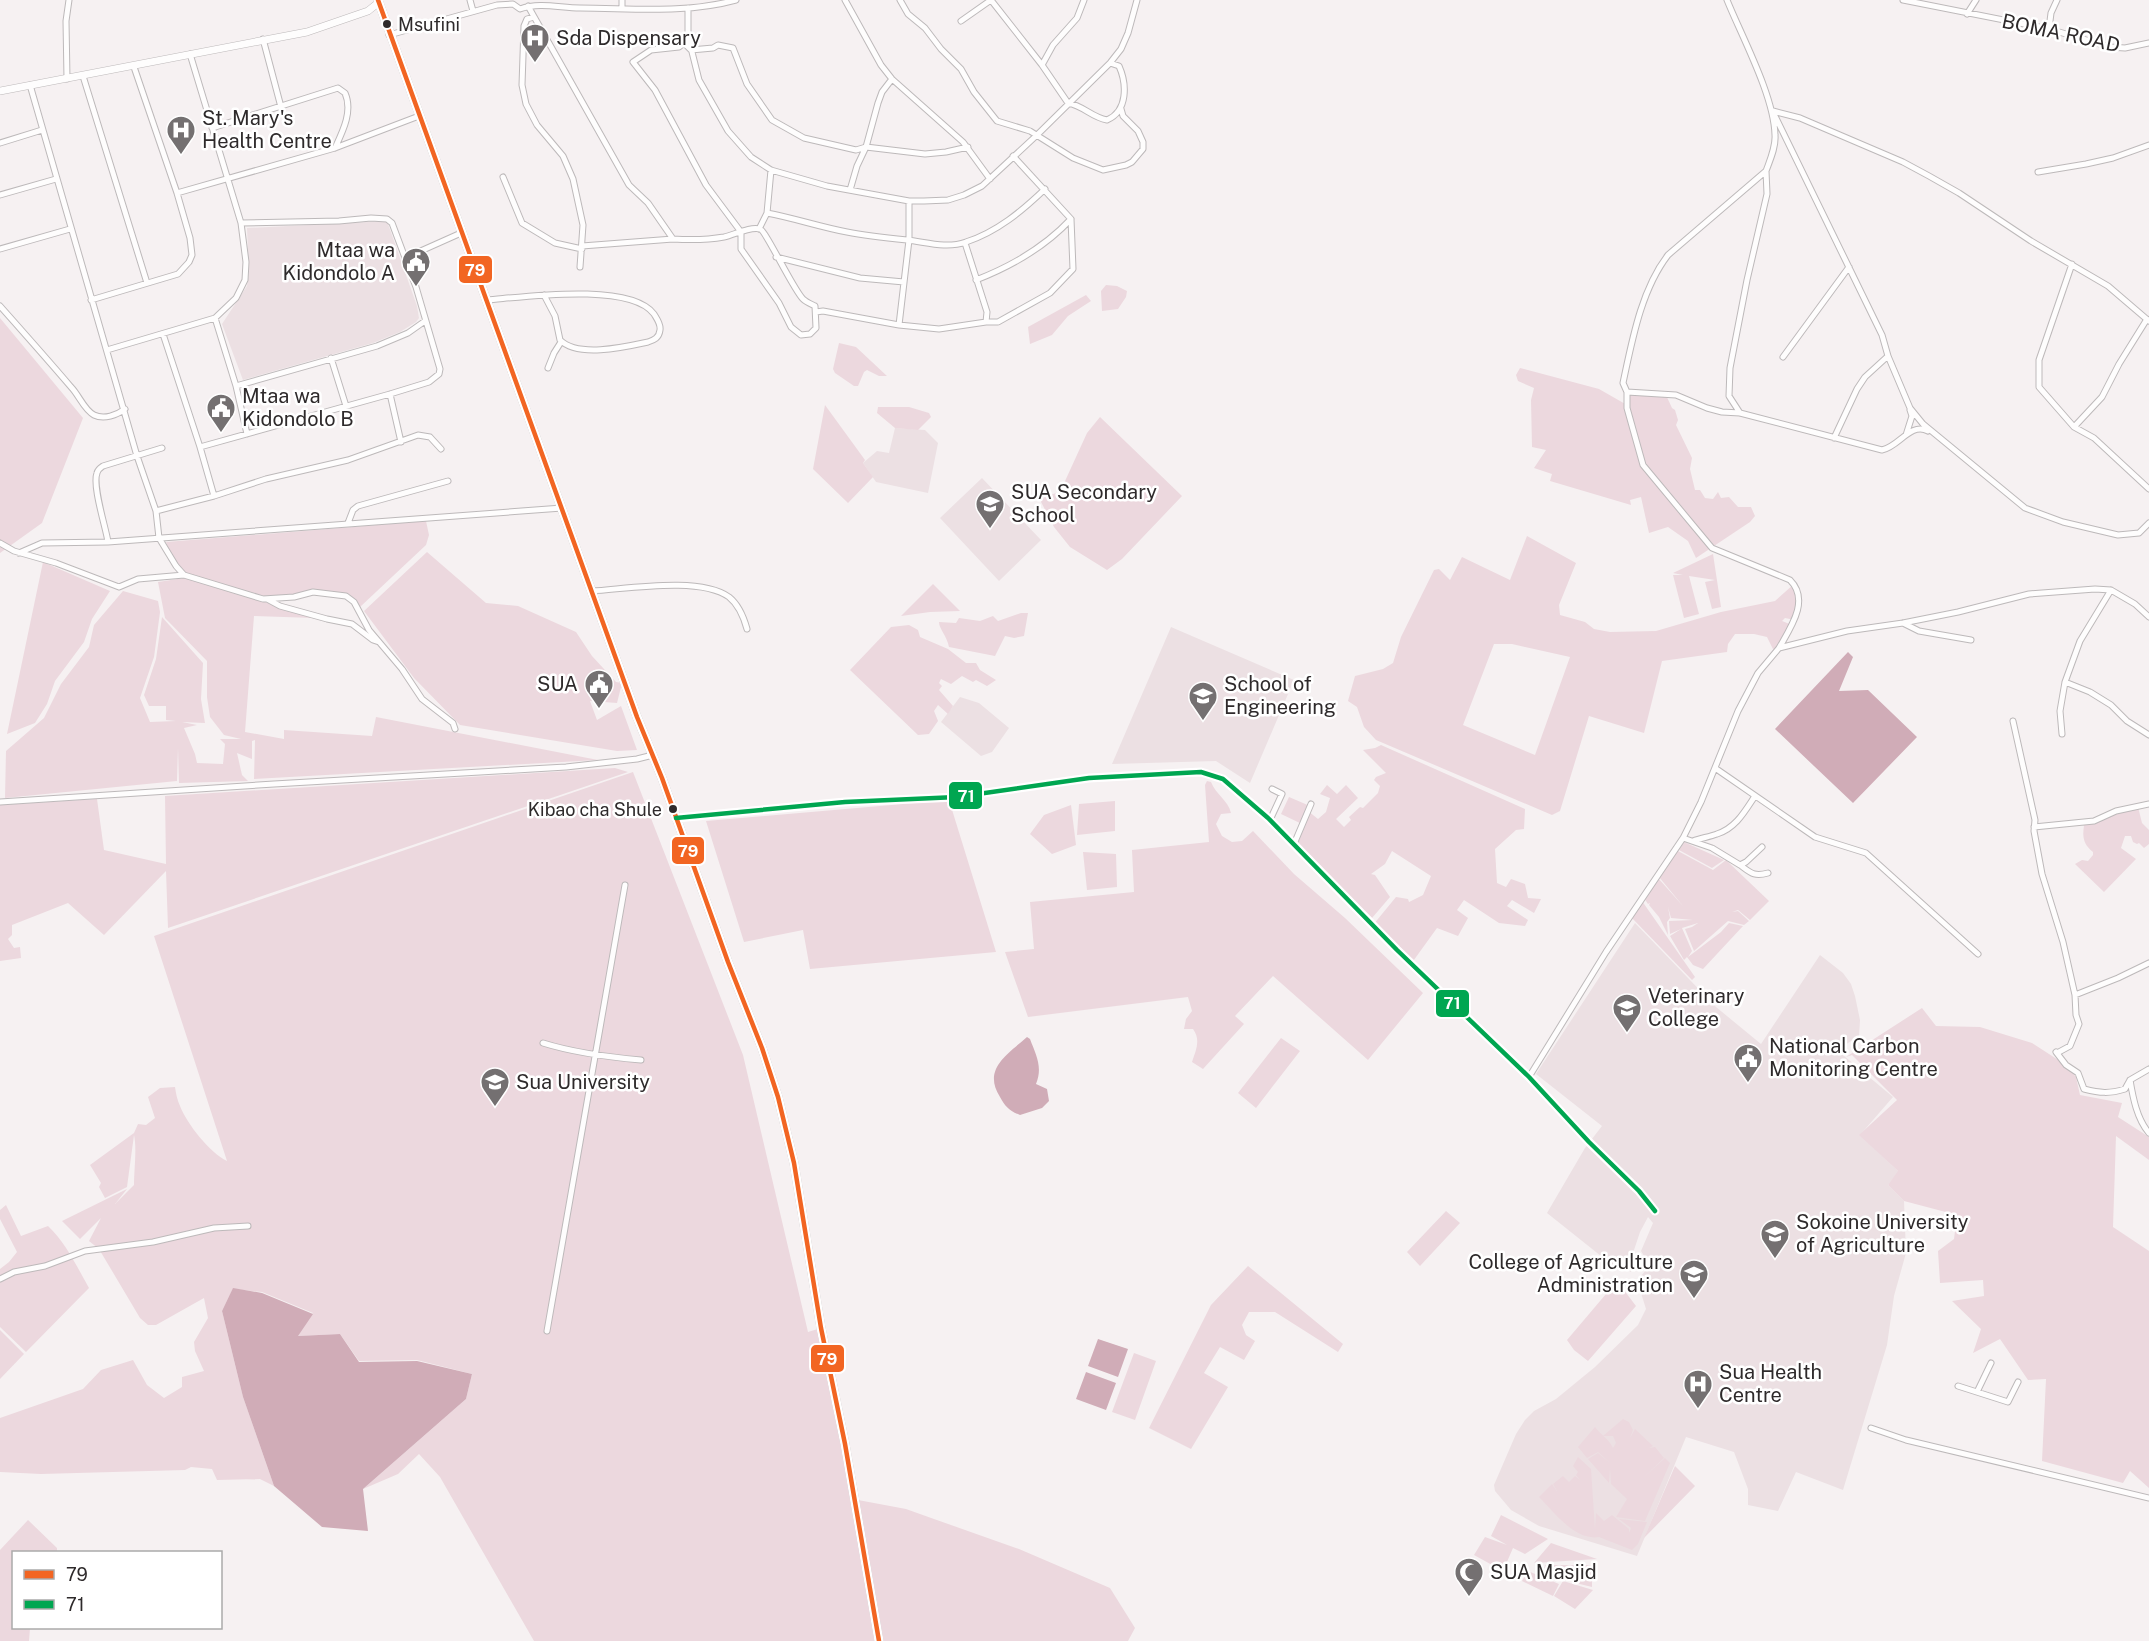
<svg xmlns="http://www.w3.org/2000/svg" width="2149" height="1641" font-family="'Public Sans',sans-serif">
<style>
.built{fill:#ece0e3}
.green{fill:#ecd8de;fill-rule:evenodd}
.water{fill:#d0acb7}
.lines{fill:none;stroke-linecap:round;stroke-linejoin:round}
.minor-casing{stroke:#bdb9ba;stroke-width:7}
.tertiary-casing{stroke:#bdb9ba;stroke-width:8}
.secondary-casing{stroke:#bdb9ba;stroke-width:9}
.minor{stroke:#fefdfd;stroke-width:5}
.tertiary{stroke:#fefdfd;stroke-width:7}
.secondary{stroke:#fefdfd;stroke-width:8}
.bus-1-casing{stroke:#fff;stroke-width:9}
.bus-2-casing{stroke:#fff;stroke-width:9}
.bus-1{stroke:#f26522;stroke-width:4.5}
.bus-2{stroke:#00a651;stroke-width:4.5}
.bus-dot{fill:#2e2a2b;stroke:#fff;stroke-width:2}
.labels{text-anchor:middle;stroke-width:5;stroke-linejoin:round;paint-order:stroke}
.bus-label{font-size:18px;fill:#2e2a2b;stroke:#fff;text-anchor:start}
.street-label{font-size:20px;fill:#2e2a2b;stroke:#fff}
.poi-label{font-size:20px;fill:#2e2a2b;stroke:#fff;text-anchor:start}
.line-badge{stroke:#fff;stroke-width:2}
.badge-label{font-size:16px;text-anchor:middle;font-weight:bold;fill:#fff}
</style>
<rect width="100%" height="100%" fill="#f6f1f2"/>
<path class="built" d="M387,221l30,85 2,12 -3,4 -16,10 -27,11 -130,37 -21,-56 25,-38 2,-14 -2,-44z
M895,428l30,2 13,13 -10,50 -52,-11 -13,-19 14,-12 12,2z
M982,478l59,62 -42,41 -59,-63z
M1171,627l123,53 -44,103 -34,-22 -104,3z
M960,697l19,6 30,25 -17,24 -11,4 -40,-34z
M1635,923l81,84 45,37 59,-89 23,18 8,11 4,12 5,24 -1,16 -22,14 56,47 -33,38 39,37 -11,13 16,16 2,52 -12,43 -7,49 -44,145 -47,-18 -18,39 -30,-6v-16l-14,-37 -48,-15 -49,119 -98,-30 -28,-16 -16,-19 -1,-6 22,-51 9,-14 9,-9 22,-12 39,-32 43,-42 8,-16 -9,-29 13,-14 -9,-15 12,-28 -5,-6 -8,15 -6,18 -3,22 -6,-4 -14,-4 -64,-51 38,-65 17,-22 -66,-52z"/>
<path class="green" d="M1106,285l11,1 10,5 -1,6 -8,12 -16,2 -1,-20z
M1086,295l5,6 -23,15 -16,19 -22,9 -2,-17z
M0,318l83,100 -41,105 -42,30z
M839,343l17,4 31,29h-8l-12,-6 -3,2 -6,14h-4l-19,-13 -2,-4z
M1520,368l79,21 28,16v-13l39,3 6,13 3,2 3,10 -2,5 16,33 -2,11 5,21h5l5,8 8,1 5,-7 3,6 8,-1 9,10h13l4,9 -5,6 -54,36 -8,-17 -20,-14 -19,6 -8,-36 -11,3 1,5 -81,-24 2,-7 -18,-6 12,-18 -14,-3 -1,-47 3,-12 -16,-7 -2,-6z
M825,405l40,55 -2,3 10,14 -25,26 -35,-34z
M878,407h31l20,6 2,4 -13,13 -23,-2 -18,-15z
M1100,417l82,79 -60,63 -15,11 -37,-23 -16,-20 -15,-29 21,-6 27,-59z
M426,521l3,14 -3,10 -66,62 -11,-13 -38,-4 -19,6 -29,1 -79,-24 -14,-20 -4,-11z
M1527,536l49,27 -17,42 1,10 25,7 9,7 16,3 46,-1 65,-19 54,-11 19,-17 4,3 -3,33 -10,-2 -3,3 10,4 -13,23 -6,1 -6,-12 -13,-3h-19l-7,10 -1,8 -65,9 -18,72 -55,-17 -29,95 -8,4 -176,-75 -12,-13 -7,-20 -9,-6 7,-25 28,-7 10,-6 8,-26 33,-67 5,-1 11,11 12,-23 48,23zM1494,644h18l58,13 -35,98 -72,-30z
M427,552l59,51 32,3 58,26 16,24 24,26 6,1 -5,20 -27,-2 7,19 24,-14 16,44 -20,1 -157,-26 -46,-47 -50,-67z
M1713,554l8,53 -9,2 -7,-27 10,-2 -26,-4 10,38 -15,4 -11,-43h10l-10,-2z
M43,562l67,29 -18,28 -8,23 -29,39 -8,23 -12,19 -28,11z
M184,578l81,24 49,16 -60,-2 -9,116 39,7v-9l88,6 4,-19 222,43 -344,19 1,-39 -3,1v18l-15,-6 5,22 6,6 -69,2 -1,-35 -1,33 -172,17 1,-47 38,-33 17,-34 28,-37 5,-22 29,-34 35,10 2,11 -6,45 -14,41 10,24 26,-1 -10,-1v-14h-17l-5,-11 12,-36 6,-42 41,46 -2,36 4,24 -23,-1 15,3 -13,3 11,26 2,9 26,1 2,-20 -5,-5h21l-17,-4 -14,-18 -3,-20v-36l-42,-43 -7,-36z
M933,584l27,27 -30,1 -29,4z
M1021,613h7l-4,23 -10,2 -9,-2 -10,20 -46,-9c-2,-11 -10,-18 -10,-25l17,1 3,-5 21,3 13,-5 5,5z
M909,625l9,5 2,7 28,12 18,14h10l4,7 16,10 -9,6 -11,-6 -3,2 -11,-6 -11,8 -10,-5 -2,4 3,3 -3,4 14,16 -5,8 -10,-9 -4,6 4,10 -9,13 -11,1 -68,-65 41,-43z
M1381,745l144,64 -1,20 -8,1 -21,19 2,34 9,4 5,-8 14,5 3,14 13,1 -7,14 -22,-13 -5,6 21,14 -3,6 -26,-3 -35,-23 -7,10 11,8 -10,18 -21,-8 -26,36 -38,-39 23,-28 12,2 1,3 14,-7 8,-19 -39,-25 -7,13 -14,10 4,1 15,22 -18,21 -20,-19 -3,2 -52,-57 7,-22 -2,2 -21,-10 8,-17 21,9 -2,5 10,8 8,-7 4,-14 -10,-4 7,-9 10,9 9,-9 12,13 -22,21 8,8 7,-7 -2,-3 11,-10 3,1 15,-15 2,-7 -6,-6 2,-3 10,-4 -23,-23 12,-2z
M615,768l13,4 -460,156 -2,-57 -62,64 -36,-32 -56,22v10l-4,4 6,9 6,-1 1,11 -21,3v-156l97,-6 7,51 62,14 -1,-68z
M633,772l110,283 65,277 13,-4 44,211 -7,-39 48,9 28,10 85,30 91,39 25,40 -7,13h-594l-94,-164 -21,-23 -21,20 -35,15 103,-90 6,-25 -55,-14 -58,1 -19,-27 -43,2 16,-23 -51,-21 -29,-3 -11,22 21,86 31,89 -14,-7 -43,1 -5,-11 -21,-2 -6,3 -144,4 -41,-2v-54l83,-29 18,-19 32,-10 14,25 17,13 18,-11v-10l22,-6 -9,-20 -1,-9 14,-24 -4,-20 -48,27h-8l-8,-7 -41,-69 -10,-8 12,-23 -21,21 -18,-18 65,-32 -12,15 19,-19c0,-15 3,-37 0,-50l-7,52 -22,11 -6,-11 2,-4 -11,-18 44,-32 4,-9 8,1 9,-7 -7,-21 12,-9 15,-1c1,6 2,13 5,19 7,18 30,47 47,55l-73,-225z
M1207,781l4,1c5,13 17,18 20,31l-10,1 -5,10 6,12 10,6 10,-1 11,-10 41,43 51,44 78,75 -55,67 -95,-84 -38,40 9,8 -41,45 -11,-7c4,-12 9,-22 1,-33h-9l2,-10 6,-8 -4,-14 -160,20 -23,-65 29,-3 -4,-47 104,-10 -2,-42 77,-8 -4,-57z
M949,800l47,152 -186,17 -7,-39 -59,12 -38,-121z
M1115,801v30l-38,4 2,-31z
M1071,805l5,40 -24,9 -22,-20 14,-19z
M2138,807l4,16 7,7v14l-5,4 -5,-5 -2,1 -4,-2 -2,-6h-6l-4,12 15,11 -32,33 -29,-28 7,-4 6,1 5,-6v-3c-9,-7 -11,-14 -9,-26l-4,-5z
M1684,842l40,18 -12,8 -33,-18z
M1678,851l35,19 13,-10 43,41 -19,19 -12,-10 -6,2 6,-1 11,10 -5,4 -16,-4 -34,30 -9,-22 7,-2 6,-4 -16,5 10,23 -4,6 33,-25 8,-9 14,3 -40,43 -10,-4 -6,-8 -3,3 -14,-24 11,-7 -11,5 -1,-13 24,-1 -22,-2 -3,-11 2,11 -3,4 1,13 -9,-18 -10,-12 1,-2 -2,1 -4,-6 14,-20 25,28 -24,-29z
M1083,852l33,2 1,33 -30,3z
M1642,901l53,76 -3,3 -60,-62z
M1922,1008l14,18 44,1 52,16 34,22 10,12 4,18 42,8 -4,14 31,20v23l-33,-24 -3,91 36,24v237l-19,-17 -7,12 -81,-22 4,-82 -18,1 -28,-41 -27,14 8,-24 -29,-28 32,-5 -1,-16 -43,3 -2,-32 16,-12 3,-24 -53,-14 -16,-16 10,-14 -39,-36 38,-35 -45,-45 -6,2z
M1281,1038l19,13 -44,57 -18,-15z
M6,1205l15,31 27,-10c18,17 29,41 41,62l-63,64 -26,-25v-58l9,-7 8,-10 -17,-33v-9z
M1446,1211l14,12 -40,43 -13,-14z
M1248,1266l95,78 -5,8 -63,-40h-26l-7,13 4,10 9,6 -11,19 -24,-13 -16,26 24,14 -37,62 -42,-21 62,-123z
M1617,1281l19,25 -48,55 -14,-11 -7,-10z
M0,1330l24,24 -24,25z
M1134,1353l22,8 -21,59 -23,-8z
M1623,1419l6,3 4,8 -3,8 5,-9 18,17 -4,2 6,-1 9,11 -20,19 21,-19 5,5 -25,58 -29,-4 11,-18 -16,-15 -1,-15 -1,14 -21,-24 10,-6 12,10 -12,-11 -11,6 -9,-11 17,-20c6,8 14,12 18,21l3,-5 -3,-7h-10z
M1578,1457l13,12 4,60 1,-16 8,8 8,-6 17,14v4l2,-5 -12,-9 28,3 -9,22 -6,6 -33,-13c-24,4 -44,-24 -60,-40l13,-13 6,9 -5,-9 10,-8 6,6 6,-6 5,4 -4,-5 2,-3 -5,-6z
M1675,1466l20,20 -51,52z
M1501,1515l47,24 -23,15 -12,-6 -10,23 -29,-16 11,-18 22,8 -16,-9z
M28,1520l29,28v4h-43v76h16l-1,13h-29v-91z
M1551,1543l46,16 -63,4z
M1545,1565h47v22l-49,-12z
M1528,1571l31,13 -6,12 -31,-15z
M1563,1581l30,9 -18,19 -21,-13z"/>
<path class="water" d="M1848,652l5,5 -14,34 29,-1 49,47 -64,66 -78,-74z
M1027,1037l3,2c6,16 13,28 6,45l11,5 2,12 -7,7 -22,7c-11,-4 -15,-9 -20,-18 -18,-28 8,-43 27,-60z
M233,1288l29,5 51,21 -15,22 42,-2 19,28 58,-1 55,13 -6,25 -103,90 5,42 -46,-4 -48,-41 -31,-89 -21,-86z
M1098,1339l30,10 -10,28 -30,-11z
M1086,1372l30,11 -10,27 -30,-11z"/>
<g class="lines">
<g class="minor-casing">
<path id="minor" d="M470,0l3,11
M845,0l36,65 11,14 71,63 27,37
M900,0l8,14 17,14 16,21 20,20 13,23 23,29 33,10 43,27 30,12 23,-5 6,-3 11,-13v-7l-5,-11 -15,-15 -2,-7
M991,0l51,65 26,38c16,3 23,14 39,17 21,-9 20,-36 12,-54l-9,-3
M1727,0c15,37 47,96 48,135 1,12 -5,25 -9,36l-98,84c-27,35 -36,86 -45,128l4,9v16l16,57 54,65 15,18 78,32c20,20 1,47 -11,68
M1903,0l146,29 61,18 15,1 24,-5
M528,6l101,179 19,18 25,36c16,1 34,1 51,-2 10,-2 26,-11 36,-8 6,2 33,60 43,70 3,3 8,5 12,7l1,22 -6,6 -9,1 -10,-8 -12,-24 -38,-54v-17l-35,-47 -51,-95 -22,-28 18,-12 28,-3 5,-4 7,7 22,-2 5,-3 15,3 14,36 25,36 32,18 52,12 10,-3 59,7 21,-2 22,-5
M688,8v28l11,44 29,51 23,26 20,13 56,16 82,15h15l24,-1 16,-5 18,-9 55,-51 73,-72 11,-14 7,-16 9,-33
M622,9v-9
M1967,14l9,-14
M534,17l-7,2 -3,7 -2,59 4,19 11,21 26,31 10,23 10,46 -3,42
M961,21l30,-21
M2049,29l2,-16 6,-13
M389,35l108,-30 16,-1 7,5c20,-7 40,-1 60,-1 51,0 105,6 156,-8
M263,39l18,68
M1042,65l11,-20 24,-27 7,-18
M83,76l64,207
M67,79l-1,-58 3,-21
M30,85l107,371 19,55 3,27 17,28 8,9 79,24 31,-2 19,-5 33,4 8,6 15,28 33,39 20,30 31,24 2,6
M1773,111l27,7 103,44 26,14 30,17 72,48 77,45 41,35
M1775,116l107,219 6,21 22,52 13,16 102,84 38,14 55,13 21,-2 10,-10
M212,128l126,-40 7,5c8,18 -2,38 -10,55
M0,143l42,-13
M2038,172l48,-8 27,-6 36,-13
M503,177l19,46 33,20 27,6
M850,190l7,-24 9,-19 12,-44 4,-11 10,-13
M177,193l158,-45 84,-32
M0,195l56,-16
M767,213c27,5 53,14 80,19 20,4 40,6 60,8 19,2 39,9 59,2 31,-10 56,-31 79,-53
M759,229l8,-16 4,-43
M582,246l91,-7
M0,249l70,-20
M776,257l84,21 44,4
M405,258l56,-25
M2072,264l-33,96v27l35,40 20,11 55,51
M976,280c36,-14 68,-32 95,-61
M91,300l87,-26 11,-12 3,-7 -2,-17 -13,-45 -43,-126
M487,300c37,-3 143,-18 167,14 3,5 7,10 6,16 -1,8 -6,10 -12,12 -23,5 -70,16 -88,-2l-5,-24 -11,-21
M0,306c24,27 48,54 71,81 8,8 13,23 23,28 10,5 23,0 31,-6
M816,312l7,-1 76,14 10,-85v-39
M215,318l21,68 11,48
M986,322h12l52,-29 23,-24 -2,-50 -58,-63
M899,325l40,4 47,-7 1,-10 -22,-69
M163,334l37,113 190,-53 39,-12 10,-8 1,-5 -24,-82 -24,-64 -5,-4 -16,-1 -32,3 -98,2
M107,350l108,-32 21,-20 9,-18 1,-18 -5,-39 -51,-169
M1783,357l66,-90
M331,358l15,48
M548,368l6,-15 7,-11
M236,386l141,-40 31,-13 17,-12
M1627,392l49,3 31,13 15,4 18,1 142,37c17,-3 28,-28 46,-19
M390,394l11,48
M1740,413l-11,-17 1,-28 17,-88 20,-86 -1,-23
M2074,427l28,-30 17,-33 28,-45
M1906,435l6,-19 -2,-6
M1834,438l23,-49 8,-12 23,-21
M200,447l14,49
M162,448l-59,18c-3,2 -5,3 -6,7 -5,13 9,55 11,69l454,-34
M156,511l58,-15 52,-17 82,-19 70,-25 12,2 11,12
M348,523l5,-13 5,-4 90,-25
M0,543l14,8 42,12 63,24 19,-8 46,-4
M19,553l23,-10 66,-1
M2111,590l24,14 14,13
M592,591c35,-2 108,-15 137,6 10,8 15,21 18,32
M267,599l13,7 47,13 25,5 21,16 6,2
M1903,623l16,8 52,9
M2013,721l22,99 -1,11 8,43 21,68 12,53 1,20 3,9 -9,22 -13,7
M2062,734l-2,-23 5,-29
M1715,768l100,69 51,16 112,101
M0,802l274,-18 292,-17 71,-8 16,-4
M676,818l169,-16 112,-5 132,-19 112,-6 22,7 45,39 129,132 132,127 60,65 50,49 16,20
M1270,820l12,-26 -10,-5
M2034,827l60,-6 22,-10 33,-7
M1683,838l29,10 28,17 6,-3 16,-15
M1693,841c8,-3 16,-4 24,-7 19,-6 28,-23 38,-38
M1294,844l17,-40
M1740,865c11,8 14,12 28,8
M2075,995l43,-17 31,-15
M543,1043c32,10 64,14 98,17
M2056,1052l10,13 12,8 6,16c16,4 25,5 41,0l5,-9 19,-11
M1529,1077l77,-125 77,-114 18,-36 37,-91 20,-38 21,-25 68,-17 56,-8 55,-11 71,-18 66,-5 16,1 -31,51 -15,41 25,10 21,13 16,16 22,14
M2130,1080c3,18 7,39 19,53
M0,1279l14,-7 31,-6 40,-15 68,-9 61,-14 34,-2
M547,1331l78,-446
M1958,1386l50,16 10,-20
M1977,1392l14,-29
M1871,1428l35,12 243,58"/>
</g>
<g class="tertiary-casing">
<path id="tertiary" d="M0,91l307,-59 61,-21 10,-8"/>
</g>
<g class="secondary-casing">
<path id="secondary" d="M378,0l259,717 25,61 66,184 34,86 16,49 16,66 27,165 24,116 34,197"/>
</g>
<use href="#minor" class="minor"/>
<use href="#tertiary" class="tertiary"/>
<use href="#secondary" class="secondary"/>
<g class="bus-1-casing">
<path id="bus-1" d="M378,0l259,717 25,61 66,184 34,86 16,49 16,66 27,165 24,116 34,197"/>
</g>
<g class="bus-2-casing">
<path id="bus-2" d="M676,818l169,-16 112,-5 132,-19 112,-6 22,7 45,39 129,132 132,127 60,65 50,49 16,20"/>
</g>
<use href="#bus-1" class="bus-1"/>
<use href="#bus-2" class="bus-2"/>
</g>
<defs>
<g id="hospital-pin" transform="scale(1.5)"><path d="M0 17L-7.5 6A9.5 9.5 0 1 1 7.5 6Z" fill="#747071" stroke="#fff"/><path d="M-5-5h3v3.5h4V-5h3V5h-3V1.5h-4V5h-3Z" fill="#fff"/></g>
<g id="civic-pin" transform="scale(1.5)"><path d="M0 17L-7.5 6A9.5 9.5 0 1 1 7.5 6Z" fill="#747071" stroke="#fff"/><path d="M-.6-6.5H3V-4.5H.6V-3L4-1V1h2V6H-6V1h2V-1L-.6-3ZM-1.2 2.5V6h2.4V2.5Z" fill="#fff"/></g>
<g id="school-pin" transform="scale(1.5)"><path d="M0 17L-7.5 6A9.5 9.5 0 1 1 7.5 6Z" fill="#747071" stroke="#fff"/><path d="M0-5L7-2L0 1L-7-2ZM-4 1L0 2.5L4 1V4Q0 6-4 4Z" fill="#fff"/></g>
<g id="university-pin" transform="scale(1.5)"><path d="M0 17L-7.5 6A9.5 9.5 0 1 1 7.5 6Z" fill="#747071" stroke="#fff"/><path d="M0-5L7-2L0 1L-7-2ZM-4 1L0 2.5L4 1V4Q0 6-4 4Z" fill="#fff"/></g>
<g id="mosque-pin" transform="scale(1.5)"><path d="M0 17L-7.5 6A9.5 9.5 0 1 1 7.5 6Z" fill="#747071" stroke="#fff"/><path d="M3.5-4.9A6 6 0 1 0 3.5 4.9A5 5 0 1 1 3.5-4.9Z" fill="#fff"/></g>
</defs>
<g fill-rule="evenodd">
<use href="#hospital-pin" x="535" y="38"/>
<use href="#hospital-pin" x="181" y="130"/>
<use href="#civic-pin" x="416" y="262"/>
<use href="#civic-pin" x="221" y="408"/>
<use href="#school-pin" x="990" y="504"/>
<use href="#civic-pin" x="599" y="684"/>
<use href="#school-pin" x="1203" y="696"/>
<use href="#university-pin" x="1627" y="1008"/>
<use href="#civic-pin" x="1748" y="1058"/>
<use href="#university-pin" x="495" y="1082"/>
<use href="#university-pin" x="1775" y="1234"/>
<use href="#university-pin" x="1694" y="1274"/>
<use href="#hospital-pin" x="1698" y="1384"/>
<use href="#mosque-pin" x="1469" y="1572"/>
</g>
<g class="bus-dot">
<circle cx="387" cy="24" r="5"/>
<circle cx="673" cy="809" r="5"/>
</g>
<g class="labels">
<g class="bus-label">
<text x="398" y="31">Msufini</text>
<text x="662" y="816" text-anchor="end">Kibao cha Shule</text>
</g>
<g class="street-label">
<text transform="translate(2061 33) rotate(12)" y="7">BOMA ROAD</text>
</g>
<g class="poi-label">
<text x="556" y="45">Sda Dispensary</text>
<text x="202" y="125">St. Mary's<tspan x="202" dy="23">Health Centre</tspan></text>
<text x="395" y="257" text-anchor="end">Mtaa wa<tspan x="395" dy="23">Kidondolo A</tspan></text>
<text x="242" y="403">Mtaa wa<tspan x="242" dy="23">Kidondolo B</tspan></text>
<text x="1011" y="499">SUA Secondary<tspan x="1011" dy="23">School</tspan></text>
<text x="578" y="691" text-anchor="end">SUA</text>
<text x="1224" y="691">School of<tspan x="1224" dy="23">Engineering</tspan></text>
<text x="1648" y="1003">Veterinary<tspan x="1648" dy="23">College</tspan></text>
<text x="1769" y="1053">National Carbon<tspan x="1769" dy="23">Monitoring Centre</tspan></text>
<text x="516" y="1089">Sua University</text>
<text x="1796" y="1229">Sokoine University<tspan x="1796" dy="23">of Agriculture</tspan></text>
<text x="1673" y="1269" text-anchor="end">College of Agriculture<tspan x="1673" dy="23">Administration</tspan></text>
<text x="1719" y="1379">Sua Health<tspan x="1719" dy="23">Centre</tspan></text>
<text x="1490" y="1579">SUA Masjid</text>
</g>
</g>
<g class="line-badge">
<rect x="458" y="255" width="35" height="29" rx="6" fill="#f26522"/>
<rect x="948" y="781" width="35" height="29" rx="6" fill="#00a651"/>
<rect x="671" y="836" width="34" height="29" rx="6" fill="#f26522"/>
<rect x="1435" y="989" width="35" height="29" rx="6" fill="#00a651"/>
<rect x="810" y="1344" width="35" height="29" rx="6" fill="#f26522"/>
</g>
<g class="badge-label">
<text x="475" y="276">79</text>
<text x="966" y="802">71</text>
<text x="688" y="857">79</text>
<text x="1452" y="1009">71</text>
<text x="827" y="1365">79</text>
</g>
<rect x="12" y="1551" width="210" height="78" fill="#ffffff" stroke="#abaaaa" stroke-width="1.5"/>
<rect x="24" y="1570" width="30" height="9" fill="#f26522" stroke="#abaaaa" stroke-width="1.5"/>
<text x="66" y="1581" font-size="18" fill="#2e2a2b">79</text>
<rect x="24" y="1600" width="30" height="9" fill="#00a651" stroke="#abaaaa" stroke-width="1.5"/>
<text x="66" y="1611" font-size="18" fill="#2e2a2b">71</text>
</svg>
